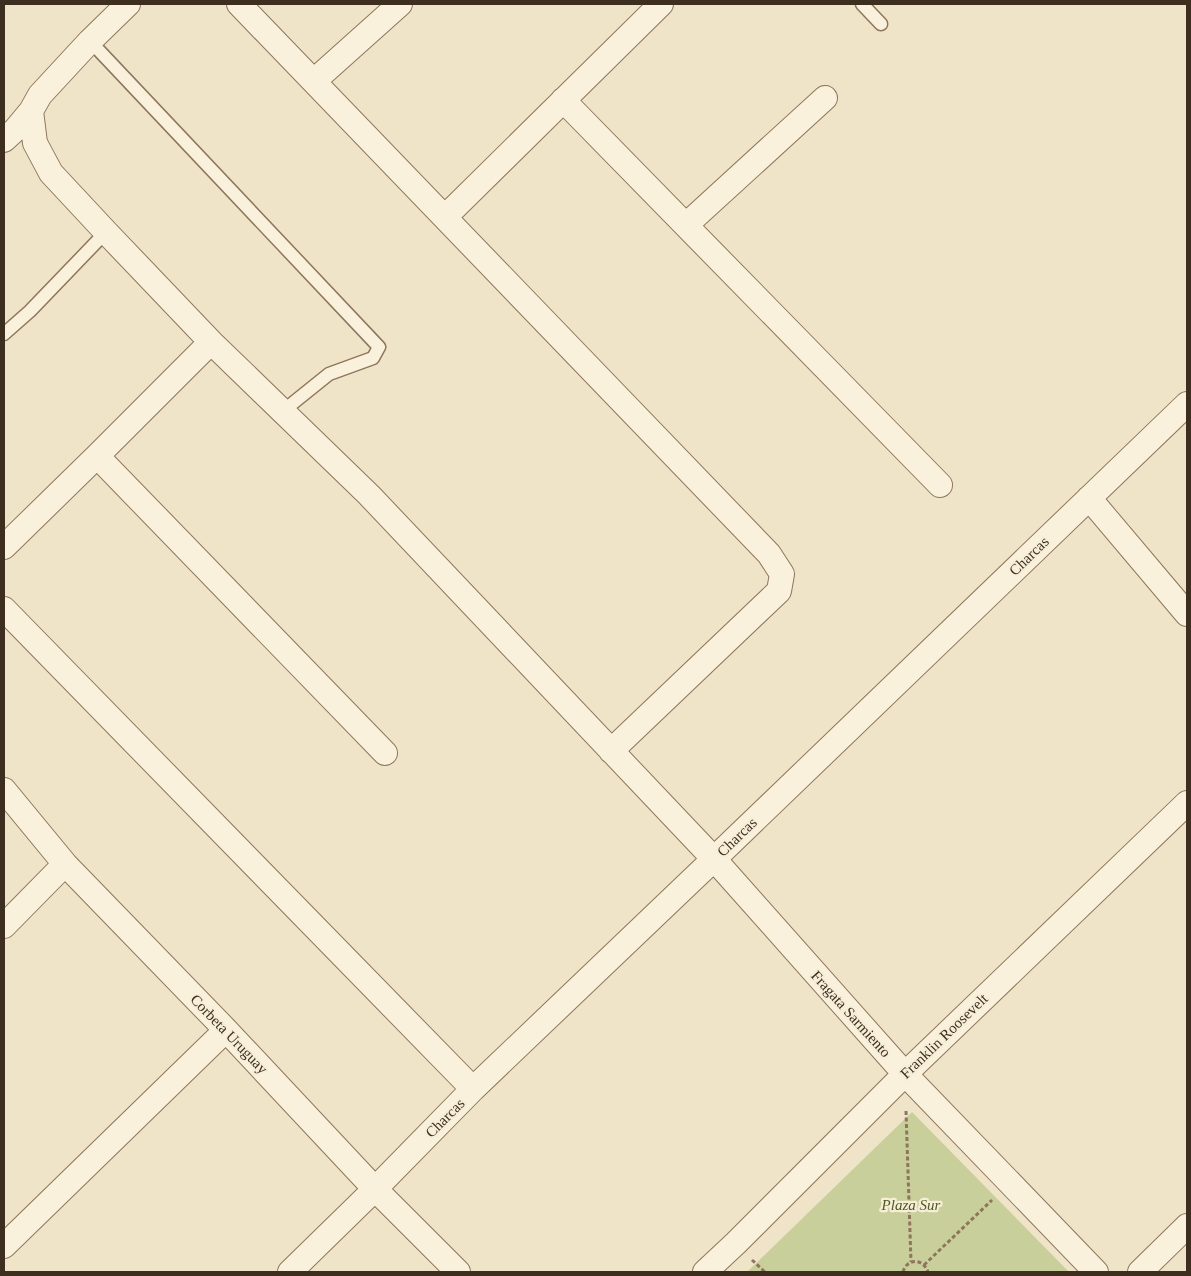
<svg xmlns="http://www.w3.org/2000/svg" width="1191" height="1276" font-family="'Times New Roman',serif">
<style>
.green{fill:#c9cf9b}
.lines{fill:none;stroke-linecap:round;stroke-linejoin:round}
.lane-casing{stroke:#8d765c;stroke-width:15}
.street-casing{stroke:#8d765c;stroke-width:26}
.path{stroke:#8d765c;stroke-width:3;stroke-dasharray:4 2.5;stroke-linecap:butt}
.lane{stroke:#faf1dc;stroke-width:12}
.street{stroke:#faf1dc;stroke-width:24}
.labels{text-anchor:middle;stroke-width:4.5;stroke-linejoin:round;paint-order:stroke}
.street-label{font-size:15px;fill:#3d2e20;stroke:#f7eed8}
.park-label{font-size:15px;font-style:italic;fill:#4d5a26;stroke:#f7eed8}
</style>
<rect width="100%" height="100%" fill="#f0e4c8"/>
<path class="green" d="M912,1112l157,160h-322z"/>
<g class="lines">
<g class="lane-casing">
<path id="lane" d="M862,4l19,20
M90,41l289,306 -6,11 -44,16 -46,37
M4,334l26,-23 76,-79"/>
</g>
<g class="street-casing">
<path id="street" d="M239,4l530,550 13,20 -3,17 -168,160
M314,81l86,-77
M563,100l377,385
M31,111l4,32 16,30 55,59 105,110 158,153 345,364 191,215 191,198
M4,140l12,-11 15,-18 9,-16 50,-54 38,-37
M445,217l216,-213
M686,225l139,-127
M97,456l288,297
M1089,498l98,116
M4,547l93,-91 114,-114
M4,609l469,480
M4,790l61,74 161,166 149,159 83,83
M4,926l61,-62
M4,1246l222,-216
M290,1272l85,-83 98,-100 241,-230 473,-455
M705,1272l31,-29 169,-169 282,-271
M1140,1272l47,-46"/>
</g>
<path class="path" d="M906,1111l5,151
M752,1260l13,12
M924,1265l68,-65
M903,1272c4,-14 20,-14 25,0"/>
<use href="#lane" class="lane"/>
<use href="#street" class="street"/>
</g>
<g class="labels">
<g class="street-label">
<text transform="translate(1029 556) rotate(-44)" y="5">Charcas</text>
<text transform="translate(737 837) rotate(-44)" y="5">Charcas</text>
<text transform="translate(851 1014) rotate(48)" y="5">Fragata Sarmiento</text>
<text transform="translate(229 1034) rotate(46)" y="5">Corbeta Uruguay</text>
<text transform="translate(944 1036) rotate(-44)" y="5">Franklin Roosevelt</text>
<text transform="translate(445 1118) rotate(-45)" y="5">Charcas</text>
</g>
<g class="park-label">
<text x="911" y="1210">Plaza Sur</text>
</g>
</g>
<rect width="1191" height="1276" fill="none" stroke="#3d2e20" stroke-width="10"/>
</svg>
